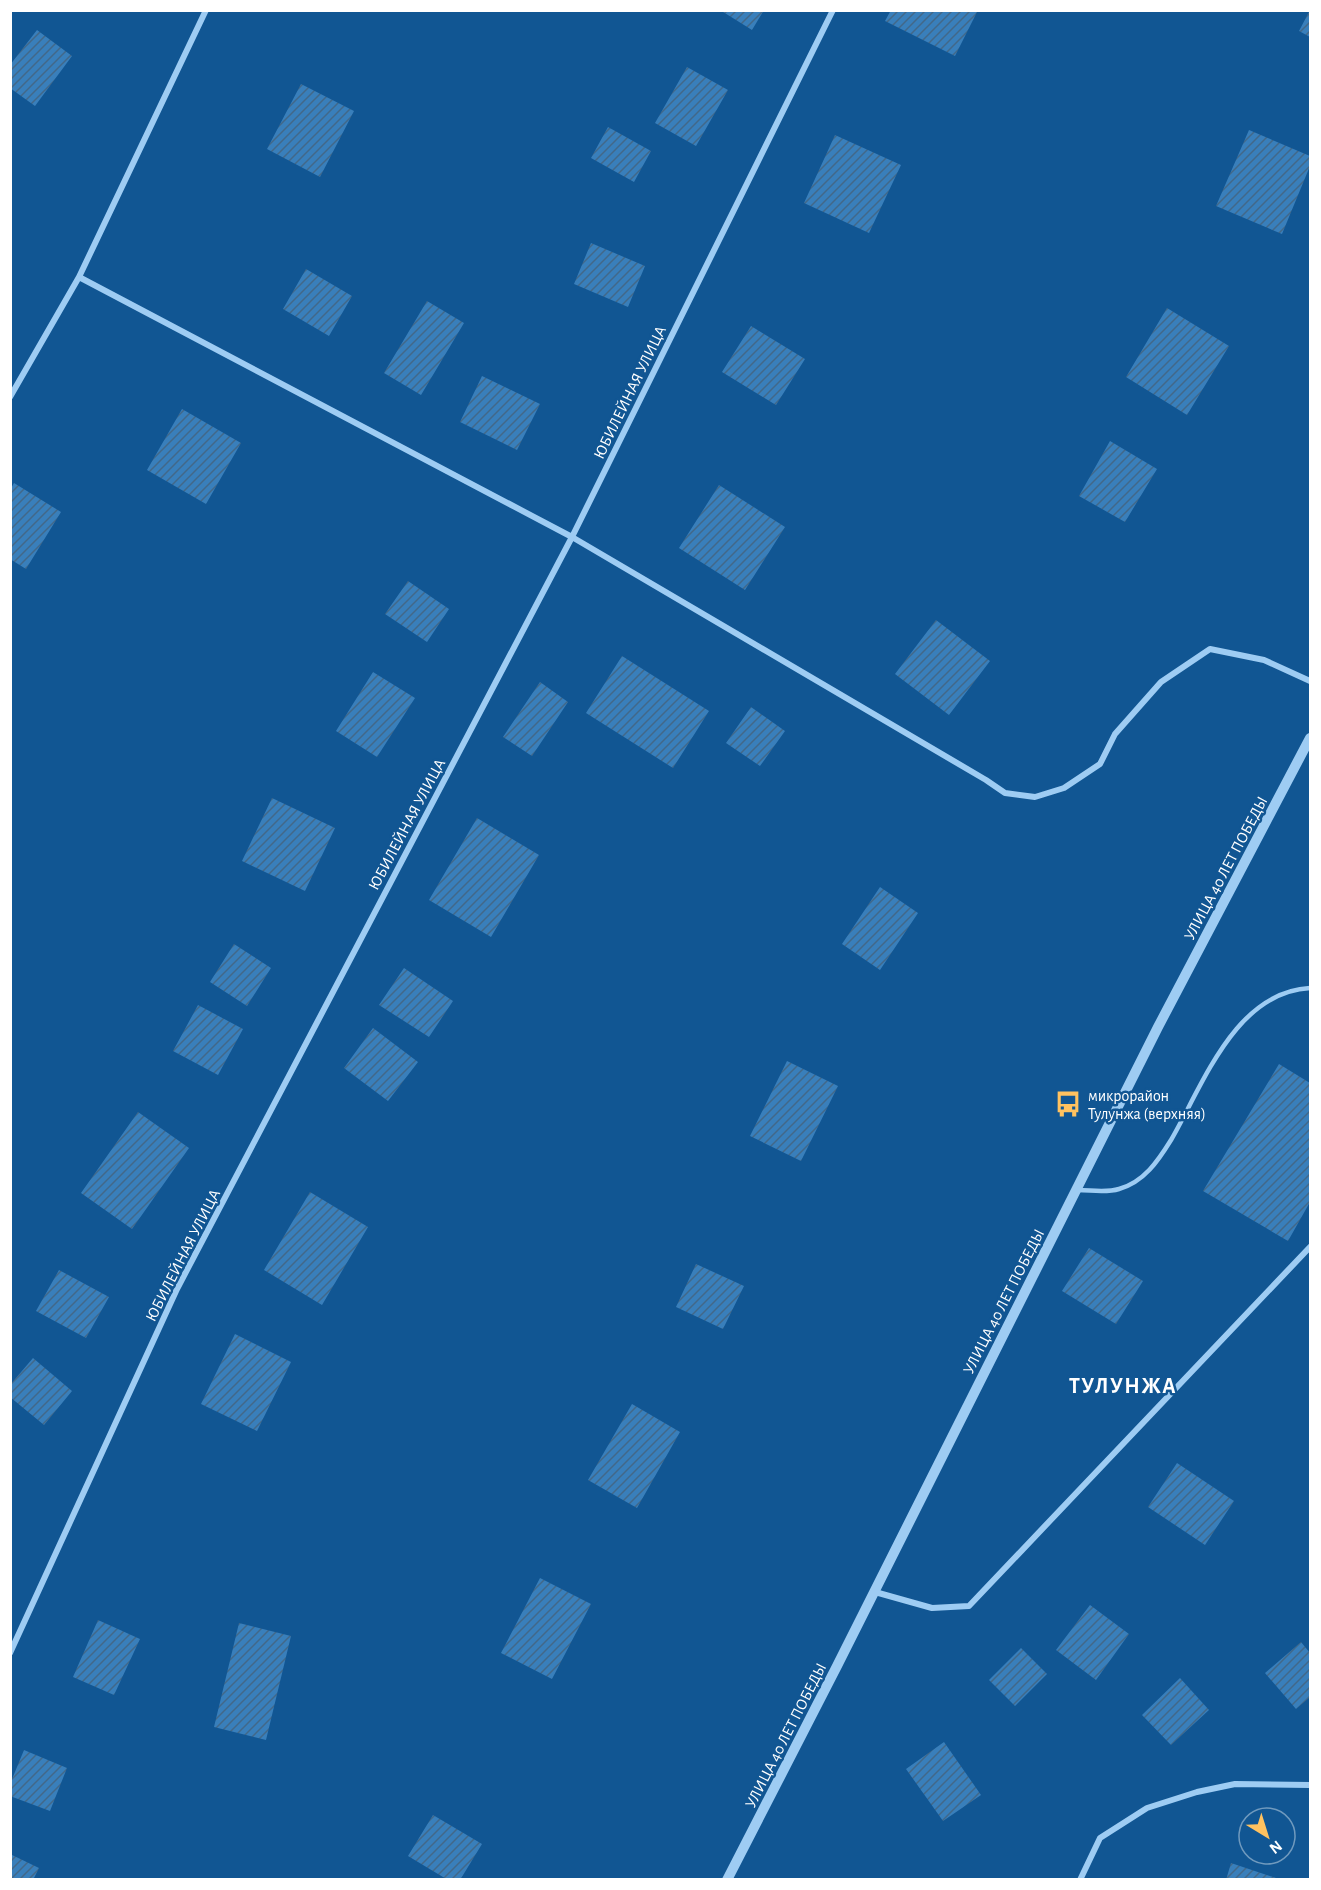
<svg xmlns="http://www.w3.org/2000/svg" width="1321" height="1890" font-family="'Alegreya Sans',sans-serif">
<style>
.building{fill:url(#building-hatch)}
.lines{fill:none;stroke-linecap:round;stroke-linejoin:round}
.service{stroke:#9eccf3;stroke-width:4.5}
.minor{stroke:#9eccf3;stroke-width:6}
.tertiary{stroke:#9eccf3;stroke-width:10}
.labels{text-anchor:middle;stroke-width:5;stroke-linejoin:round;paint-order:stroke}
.street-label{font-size:16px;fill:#fff;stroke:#115693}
.poi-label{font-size:16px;fill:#fff;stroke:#115693;text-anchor:start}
.district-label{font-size:22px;font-weight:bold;letter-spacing:1.5px;fill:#fff;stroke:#115693}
</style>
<defs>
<pattern id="building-hatch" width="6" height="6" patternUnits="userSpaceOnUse" patternTransform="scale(1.5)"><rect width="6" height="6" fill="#397fbb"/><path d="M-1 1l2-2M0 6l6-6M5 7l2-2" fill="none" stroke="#426889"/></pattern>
</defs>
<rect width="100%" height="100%" fill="#115693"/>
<path class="building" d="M720,10h44l-12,20z
M891,10h87l-23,46 -70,-35z
M1310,10v27l-11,-6z
M37,30l35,26 -37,50 -25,-18v-23z
M687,67l41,23 -32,56 -41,-23z
M301,84l53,27 -34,66 -53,-28z
M608,127l43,24 -17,31 -43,-24z
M1249,130l61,26v10l-28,68 -66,-28z
M835,135l66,30 -32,68 -65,-30z
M591,243l54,23 -17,41 -54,-23z
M306,269l46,27 -23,40 -46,-27z
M427,301l37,22 -43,72 -37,-22z
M1167,308l62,38 -42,69 -61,-38z
M751,326l54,33 -29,46 -54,-33z
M482,376l58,28 -23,46 -57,-28z
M182,409l59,34 -35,61 -59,-34z
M1110,441l47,28 -32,53 -46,-26z
M14,483l47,29 -35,57 -16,-10v-69z
M719,485l66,42 -40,63 -66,-42z
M408,581l41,28 -22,33 -42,-28z
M936,620l54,41 -41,54 -54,-41z
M622,656l87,55 -36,57 -87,-55z
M373,672l42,26 -38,59 -41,-26z
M540,682l28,20 -36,54 -29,-19z
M751,707l34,24 -25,35 -34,-23z
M272,798l63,30 -30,63 -63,-30z
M477,818l62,37 -48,82 -62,-37z
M880,887l38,26 -38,57 -38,-26z
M234,944l37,24 -24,38 -37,-24z
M404,968l49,33 -24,36 -50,-32z
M198,1005l45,24 -25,46 -45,-24z
M373,1028l45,34 -30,39 -44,-33z
M787,1061l51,25 -37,75 -51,-25z
M1279,1064l31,19v119l-22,39 -85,-50z
M138,1112l51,36 -57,81 -51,-36z
M310,1192l58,35 -46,78 -58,-35z
M1089,1248l54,33 -27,43 -54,-33z
M696,1264l48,22 -21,43 -47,-22z
M59,1270l50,27 -23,41 -50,-27z
M235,1334l56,28 -34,69 -56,-27z
M33,1358l39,33 -28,34 -34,-28v-12z
M632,1404l48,28 -43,76 -49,-28z
M1177,1463l57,38 -29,44 -57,-38z
M540,1578l51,26 -39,75 -51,-26z
M1090,1605l39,29 -33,46 -40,-30z
M98,1620l42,19 -26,56 -41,-18z
M239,1623l52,13 -25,104 -52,-13z
M1301,1642l9,11v44l-14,12 -31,-36z
M1021,1648l26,26 -32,32 -26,-26z
M1180,1678l29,32 -38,35 -29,-30z
M944,1742l37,53 -38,26 -37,-52z
M24,1750l43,18 -17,43 -40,-15v-12z
M433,1815l49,29 -22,36h-12l-40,-24z
M10,1854l29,14 -6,12h-23z
M1231,1863l45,15 -1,2h-49z"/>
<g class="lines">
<path class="service" d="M1078,1190c13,0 28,3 41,-1 25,-7 39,-28 52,-49 32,-55 64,-148 139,-152"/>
<path class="minor" d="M79,277l493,260 414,243 19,13 30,4 29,-9 36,-24 15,-30 46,-52 49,-33 54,11 46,21
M10,397l69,-120 127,-267
M875,1592l57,16 37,-2 341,-359
M10,1653l167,-364 395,-752 261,-527
M1080,1880l20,-42 47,-30 50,-16 38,-8 75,1"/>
<path class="tertiary" d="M727,1880l110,-214 321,-639 152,-289"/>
</g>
<defs>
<g id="bus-bare" transform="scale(2.07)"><path d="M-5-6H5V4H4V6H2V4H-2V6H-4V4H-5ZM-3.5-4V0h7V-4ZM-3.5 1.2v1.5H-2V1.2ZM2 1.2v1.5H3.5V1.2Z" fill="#ffc260" stroke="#115693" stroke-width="2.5" paint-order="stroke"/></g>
</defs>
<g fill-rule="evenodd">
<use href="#bus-bare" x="1068" y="1104"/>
</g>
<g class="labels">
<g class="street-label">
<text transform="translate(629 392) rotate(-64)" y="6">ЮБИЛЕЙНАЯ УЛИЦА</text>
<text transform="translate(406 824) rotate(-62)" y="6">ЮБИЛЕЙНАЯ УЛИЦА</text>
<text transform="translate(1225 868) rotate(-62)" y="6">УЛИЦА 40 ЛЕТ ПОБЕДЫ</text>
<text transform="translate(182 1255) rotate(-63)" y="6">ЮБИЛЕЙНАЯ УЛИЦА</text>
<text transform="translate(1003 1301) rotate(-63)" y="6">УЛИЦА 40 ЛЕТ ПОБЕДЫ</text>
<text transform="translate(785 1735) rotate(-63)" y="6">УЛИЦА 40 ЛЕТ ПОБЕДЫ</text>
</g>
<g class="poi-label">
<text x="1088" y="1101">микрорайон<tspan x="1088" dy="18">Тулунжа (верхняя)</tspan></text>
</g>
<g class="district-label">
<text x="1123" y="1393">ТУЛУНЖА</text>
</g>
</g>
<rect width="1321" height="1890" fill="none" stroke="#ffffff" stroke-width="24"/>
<g transform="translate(1267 1836) rotate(142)"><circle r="28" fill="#115693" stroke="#709abe" stroke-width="1.5"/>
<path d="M0-4.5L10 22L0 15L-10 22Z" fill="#ffc260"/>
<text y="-9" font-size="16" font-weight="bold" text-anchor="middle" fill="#ffffff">N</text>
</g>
</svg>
